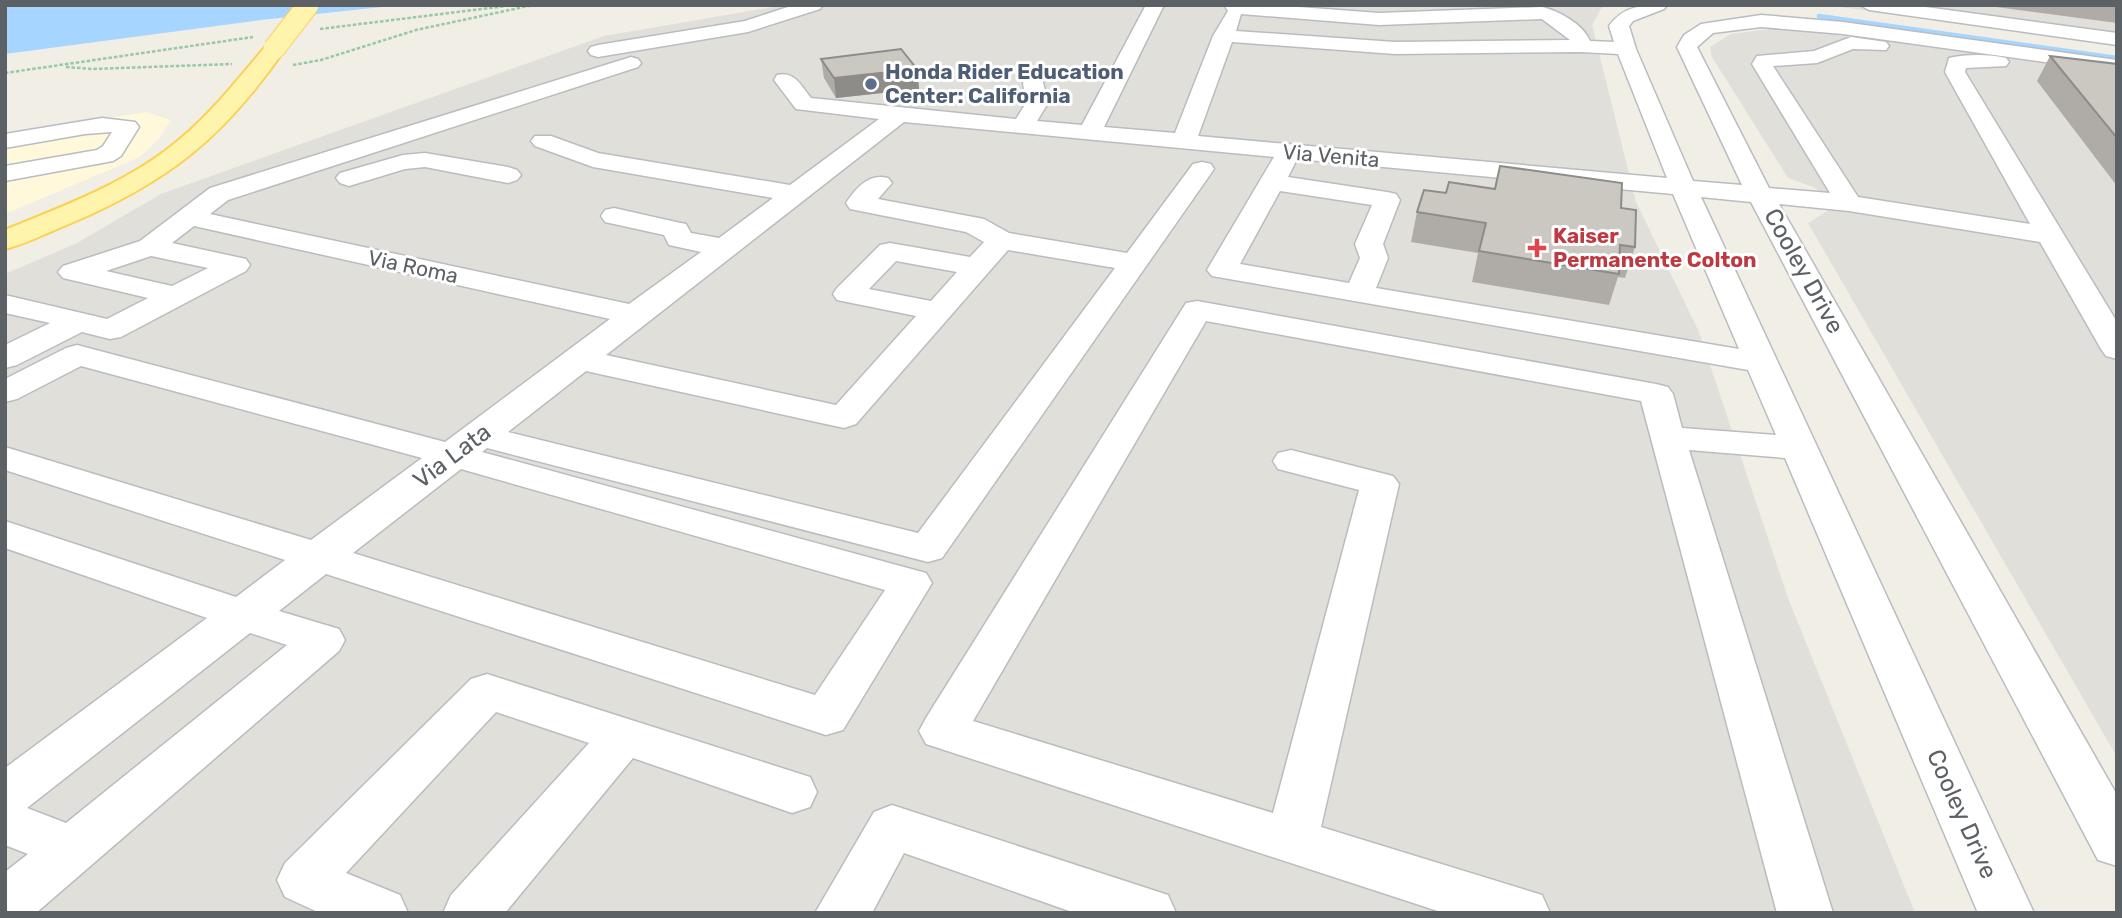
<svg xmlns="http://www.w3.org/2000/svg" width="2122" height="918" font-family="Rubik,sans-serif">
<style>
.commercial{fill:#fff8db}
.industrial{fill:#e1dfd9}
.water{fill:#a6d5ff}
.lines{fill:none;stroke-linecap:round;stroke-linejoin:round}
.stream{stroke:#a6d5ff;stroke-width:4.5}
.minor-casing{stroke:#b9bcc1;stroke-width:3}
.major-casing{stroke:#fad154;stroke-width:4}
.path{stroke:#97c8a7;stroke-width:2.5;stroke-dasharray:3.5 2;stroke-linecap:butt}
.minor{fill:#fff;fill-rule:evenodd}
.major{fill:#fff4ab;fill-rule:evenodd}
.major-bridge-casing{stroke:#fad154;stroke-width:23;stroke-linecap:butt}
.major-bridge{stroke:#fff4ab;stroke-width:21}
.wall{fill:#afaca7}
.shaded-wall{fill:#8e8c88}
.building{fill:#cbc8c2;stroke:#8e8c88;stroke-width:2}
.service-dot{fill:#5c6f8a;stroke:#fff;stroke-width:2.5}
.health-dot{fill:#e0444e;stroke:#fff;stroke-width:2.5}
.labels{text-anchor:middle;stroke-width:6;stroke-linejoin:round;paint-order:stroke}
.far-service-label{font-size:21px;font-weight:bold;fill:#4e5e75;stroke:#fff;text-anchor:start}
.far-street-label{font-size:21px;fill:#5c6166;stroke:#fff}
.far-health-label{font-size:21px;font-weight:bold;fill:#be3a42;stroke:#fff;text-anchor:start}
.street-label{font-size:24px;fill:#5c6166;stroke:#fff}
</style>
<rect width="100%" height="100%" fill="#f0eee5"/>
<path class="commercial" d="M146,112l25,8 -12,19 -19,18 -135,57v-80z"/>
<path class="industrial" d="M785,5h822l-5,2 -10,18 44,177 63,130 89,266 127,315h-1910v-639l72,-31 84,-49 443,-158z
M1826,5h291v40z
M1785,27l44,2 288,41v687l-309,-534 21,-13 -13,-22 -28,-10 -76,-121 -2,-10 21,-13z"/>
<path class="water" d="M5,5h395l-139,15 -256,34z"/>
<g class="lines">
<path class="stream" d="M1819,16l298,42"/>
<g class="minor-casing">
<path id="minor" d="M794,5h29l-3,4 -72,23 -150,25 -7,-2 -3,-4 3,-4 7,-2 147,-24z
M1146,5h18l-60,122 71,6 38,-97 15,-25 -4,-6h48l107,8 163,-6c17,4 41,17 48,34l24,1 -5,-16c15,-21 34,-21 58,-21l-3,4 -31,12 -4,5 7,23 57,132 49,4 -65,-138 7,-12 17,-11 60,-9 82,7 274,38v12l-274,-38 -82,-7 -48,6 -16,14 72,141 61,5 -78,-129 5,-8 57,-5 37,-14 35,5 3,4 -3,4 -33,-1 -36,14 -44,3 85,131 172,27 -85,-152 4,-14c16,-4 41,-4 57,0l3,4 -3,4 -40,2 -1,4 152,250v37l-11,-3 -5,-7 -61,-107 -191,-31 -70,-7 338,591v71l-19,-6 -347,-658 -50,-5 333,716h-56l-193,-455 -96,-8 144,463h-56l-136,-512 -435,-80 -233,400 300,92 86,-323 -81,-21 -5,-8 5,-8 13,-3 102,26 6,8 -78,343 221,68 8,18h-106l-518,-169 -7,-13 7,-13 260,-415 11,-2 459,83 12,3 5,7 9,34 94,7 -28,-65 -536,-94 -5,-6 67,-113 -370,-35 -298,233 230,50 80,-89 -79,-16 -4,-6 4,-6 43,-43 10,-2 80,14 14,-15 -18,-10 -116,-23 -4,-6c10,-15 23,-30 42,-25l4,5 -14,16 106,20 25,14 118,20 66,-89 9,-2 9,2 3,5 -272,389 -14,4 -441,-114 -5,4 444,121 6,10 -89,147 -17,5 -500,-161 -47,37 60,18 6,11 -6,11 -303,262h-31v-41l23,-18 -23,-9v-77l202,-150 -202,-70v-27l231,76 49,-37 -280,-90v-23l306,93 111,-82 -341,-92 -64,33 -12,3v-23l61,-31 11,-3 368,97 165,-123 -416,-93 -22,17 74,16 4,6 -4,6 -125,66 -11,2 -28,-7 -65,33 -12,3v-23l45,-22 -45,-10v-18l102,24 41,-21 -85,-20 -5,-6 5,-6 77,-25 70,-53 421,-131 7,2 3,4 -3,4 -410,133 -18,14 419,90 72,-52 -32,-7 -5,-10 -59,-13 -4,-6 4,-6 9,-2 62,14 10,2 5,9 28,5 54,-40 -180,-31 -58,-21 -4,-5 4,-5h16l47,17 192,32 89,-66 -83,-10 -22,-29 3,-5c18,-4 24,11 34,23l205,21 10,-16 -3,-20 3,-5h16l6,25 -11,18 45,4zM1241,14l138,11 163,-6 28,21 -175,2 -159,-11zM1232,42l163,12 186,-2 37,2 49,124 -469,-42zM1297,159l376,35 66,155 -363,-61 12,-30 -5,-14 17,-44 -4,-6 -9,-2 -99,-15zM1280,191l92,14 -17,39 5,14 -11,25 -109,-19zM1008,250l107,18 -197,265 -410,-101 78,-61 258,57 12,-4zM151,256l57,12 -36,18 -66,-15zM896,261l61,11 -26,29 -62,-12zM461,469l424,121 -70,105 -462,-142zM250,633l37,12 -221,178 -39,-15z
M1860,5h51l206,28v12l-248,-35z
M102,118l33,4 4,5 -18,29 -8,5 -108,20v-15l92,-16 6,-4 9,-14 -27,2 -80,14v-14z
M425,153l83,14 9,3 4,5 -4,5 -9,3 -83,-16 -20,2 -56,17 -9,-3 -4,-5 4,-5 63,-18z
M487,674l323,103 7,15 -7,15 -18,6 -159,-55 -128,155h-62l8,-18 138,-152 -93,-31 -150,161 54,22 8,18h-88l-35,-16 -8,-17 8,-17 186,-184z
M892,805l276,90 8,18h-101l-171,-60 -32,60h-57l59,-101z"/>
</g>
<g class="major-casing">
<path id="major" d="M274,43l7,2 4,4c-62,89 -116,132 -214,174 -22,9 -43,20 -66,26v-19c61,-25 125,-48 175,-91 33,-27 59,-62 87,-94z"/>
</g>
<path class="path" d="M320,29l194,-24
M293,65l28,-5 95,-30 117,-25
M66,67l27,2 139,-5
M5,73l248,-36"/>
<use href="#minor" class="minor"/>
<use href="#major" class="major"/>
<g class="major-bridge-casing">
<path id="major-bridge" d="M274,49l34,-44"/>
</g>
<use href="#major-bridge" class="major-bridge"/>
</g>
<path class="wall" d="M1981,5h136v18z
M2050,56l67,8v122l-80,-105z
M821,59l96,10 2,20 -83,9 -12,-20z
M1495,189l126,19 14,39 -10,31 -7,-1 -9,28 -137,-23 6,-29 -67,-11 6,-30 29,-19z"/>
<path class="shaded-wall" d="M917,69l2,20 -83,9 -2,-20z"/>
<path class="building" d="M901,49l16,20 -83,9 -13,-19z
M2050,56l67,8v74z
M1500,166l122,17 -1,25 15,2 -1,37 -15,-2 -1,29 -140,-23 7,-28 -69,-11 7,-22 22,3 3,-11 46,7z"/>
<circle class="service-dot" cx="871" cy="84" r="7"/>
<path class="health-dot" d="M1533.5 237.5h7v7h7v7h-7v7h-7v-7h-7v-7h7z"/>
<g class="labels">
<g class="far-service-label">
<text x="885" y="79">Honda Rider Education<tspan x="885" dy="24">Center: California</tspan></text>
</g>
<g class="far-street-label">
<text transform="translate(1331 156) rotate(5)" y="7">Via Venita</text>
<text transform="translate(413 267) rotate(12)" y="7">Via Roma</text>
</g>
<g class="far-health-label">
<text x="1553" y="243">Kaiser<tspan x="1553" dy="24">Permanente Colton</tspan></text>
</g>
<g class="street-label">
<text transform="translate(1804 271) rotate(61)" y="8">Cooley Drive</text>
<text transform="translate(452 456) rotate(-37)" y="8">Via Lata</text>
<text transform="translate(1962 814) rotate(66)" y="8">Cooley Drive</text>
</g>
</g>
<rect width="2122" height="918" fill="none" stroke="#5c6166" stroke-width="14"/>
</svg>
